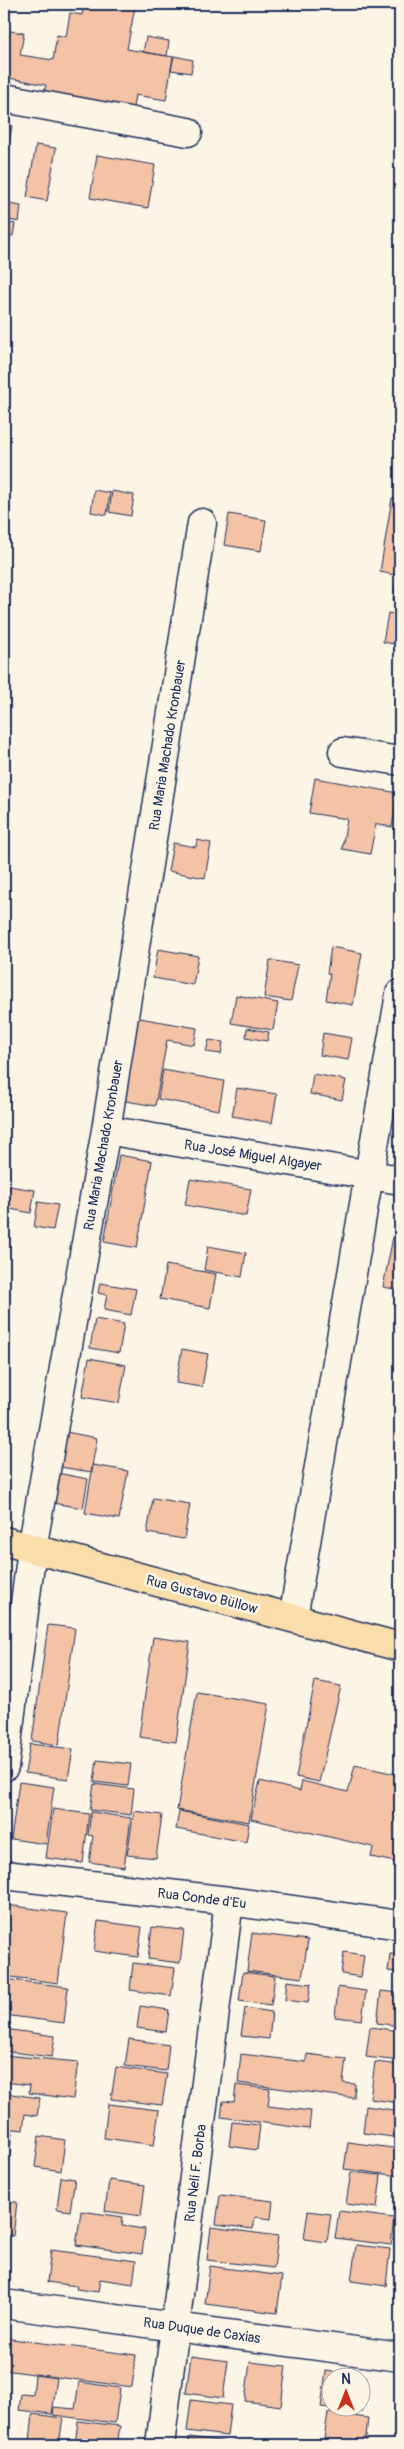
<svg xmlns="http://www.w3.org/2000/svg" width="404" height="2449" font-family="Pangolin,sans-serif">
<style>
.building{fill:#f4c2a5;stroke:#1b2f5e;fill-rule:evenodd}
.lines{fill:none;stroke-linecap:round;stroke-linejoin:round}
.minor-casing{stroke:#1b2f5e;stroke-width:31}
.major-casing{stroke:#1b2f5e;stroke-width:31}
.minor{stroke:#fcf5e5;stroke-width:28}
.major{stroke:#f9deab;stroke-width:28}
.labels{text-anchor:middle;stroke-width:5;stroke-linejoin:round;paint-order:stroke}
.street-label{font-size:14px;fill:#1b2f5e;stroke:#fcf5e5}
</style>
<rect width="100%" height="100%" fill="#fcf5e5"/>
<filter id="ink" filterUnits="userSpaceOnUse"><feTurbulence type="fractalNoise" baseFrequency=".02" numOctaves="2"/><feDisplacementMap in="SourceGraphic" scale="10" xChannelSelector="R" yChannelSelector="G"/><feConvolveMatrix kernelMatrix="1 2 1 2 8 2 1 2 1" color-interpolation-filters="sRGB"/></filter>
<g filter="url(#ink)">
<path class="building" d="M84,4h29l22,3 -8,42 46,8 -7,43 -31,-5 -2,12 -89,-15 2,-7 -42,-8v-47l20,3 -4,22 33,5 4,-25 9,2 4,-24 12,2z
M146,37l23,4 -2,15 -24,-4z
M174,56l19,4 -2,13 -20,-3z
M4,125l8,1 -4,23 -4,-1z
M36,145l20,3 -9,53 -20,-4z
M97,155l58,10 -7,43 -58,-10z
M4,203l17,3 -2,16 -15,-3z
M4,222l11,2 -2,12 -9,-1z
M4,237l5,1 -2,15 -3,-1z
M94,490l16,3 -3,22 -16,-3z
M112,491l22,4 -3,21 -22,-4z
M392,498l8,2v76l-20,-4z
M229,514l37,6 -5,31 -37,-6z
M397,577h3v24l-7,-1z
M388,613l12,2v30l-17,-3z
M315,778l83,15 -6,34 -16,-3 -6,30 -28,-5 5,-30 -38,-6z
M197,840l14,3 -6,35 -37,-7 5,-28 23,4z
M331,947l31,6 -9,52 -27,-5 4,-26 -3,-1z
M158,949l40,7 -5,29 -40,-7z
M270,960l28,5 -7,36 -27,-4z
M236,995l42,8 -5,27 -42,-7z
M128,1016l69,12 -3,17 -27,-5 -12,66 -35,-6z
M247,1028l22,4 -2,9 -21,-4z
M323,1033l29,5 -4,22 -28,-5z
M209,1040l14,2 -2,12 -15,-2z
M163,1070l61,11 -5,29 -61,-11z
M313,1074l33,6 -4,20 -32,-6z
M237,1088l40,6 -5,29 -40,-7z
M119,1155l33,6 -15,87 -33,-6z
M190,1179l61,10 -5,27 -61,-11z
M9,1186l26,4 -4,23 -26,-5z
M38,1202l20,3 -5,25 -19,-3z
M400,1202v88l-17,-3z
M208,1246l38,7 -4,24 -38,-7z
M166,1265l50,9 -6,34 -50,-9z
M100,1283l36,6 -5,26 -27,-5 3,-15 -9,-2z
M95,1319l29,5 -5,29 -29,-5z
M182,1349l26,5 -6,33 -26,-4z
M89,1358l37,7 -7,38 -37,-6z
M66,1432l31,6 -6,34 -31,-5z
M93,1465l35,6 -9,48 -34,-6z
M57,1473l31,6 -5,29 -31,-5z
M153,1498l37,6 -6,35 -37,-6z
M48,1625l27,3 -16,117 -27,-4z
M153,1637l37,5 -14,100 -37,-5z
M315,1681l26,5 -22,96 -23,-5z
M197,1692l72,12 -20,118 -72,-12z
M30,1744l43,5 -5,30 -43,-6z
M97,1760l34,4 -3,22 -34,-4z
M355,1765l45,10v66l-5,21 -24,-5 2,-10 -122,-28 9,-38 40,10 2,-10 46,11z
M19,1782l35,5 -8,57 -35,-5z
M94,1784l40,5 -3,26 -41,-5z
M53,1809l36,5 -6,49 -37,-5z
M134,1811l28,4 -6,43 -29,-3z
M179,1811l70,13 -3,18 -70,-13z
M91,1812l40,6 -7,49 -35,-5 4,-26 -5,-1z
M6,1905l61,8 -9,70 -54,-7v-51z
M98,1921l44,6 -4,30 -44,-6z
M152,1927l32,3 -4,33 -32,-4z
M252,1933l56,7 -6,38 -55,-7z
M344,1952l20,3 -3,22 -20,-3z
M390,1954l10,1v18l-12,-2z
M133,1963l42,5 -4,28 -41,-6z
M243,1972l32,4 -4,29 -32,-4z
M4,1979l64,8 -4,36 -60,-8z
M287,1981l24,3 -3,19 -23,-3z
M338,1987l28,4 -4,29 -27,-3z
M381,1991l19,2v33l-23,-3z
M140,2006l29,4 -3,22 -29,-4z
M245,2008l27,4 -3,27 -28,-3z
M370,2027l30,4v30l-34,-4z
M4,2029l51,7 -3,21 -48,-6z
M129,2039l40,6 -3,26 -41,-5z
M241,2054l65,8 1,-8 39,5 -3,24 12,1 -1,14 -116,-15z
M4,2055l74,7 -5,37 -44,-6 1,-8 -26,-3z
M375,2062l25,3v38l-30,-4z
M116,2067l51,7 -5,31 -51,-6z
M236,2085l34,4 -2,17 43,5 -2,18 -88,-12 2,-16 11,1z
M4,2093l36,5 -3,18 -12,-2 -2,16 -19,-2z
M108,2104l51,6 -5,35 -50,-7z
M366,2106l34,5v27l-37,-5z
M232,2122l28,3 -3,25 -28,-4z
M4,2131l8,1 -7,66h-1z
M39,2136l26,4 -4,31 -26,-4z
M348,2142l52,7v27l-56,-7z
M351,2172l30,3 -4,33 -31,-4z
M61,2177l14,2 -5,32 -13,-2z
M109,2180l36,5 -4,31 -36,-5z
M220,2195l53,6 -2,18 -16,-2 -2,12 -37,-5z
M4,2201l13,1 -4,34 -9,-2z
M81,2211l42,6 -1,9 23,3 -3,25 -66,-9z
M308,2211l23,3 -4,28 -23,-3z
M339,2211l55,7 -3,27 -56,-7z
M211,2227l67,9 -4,32 -67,-8z
M356,2245l34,4 -4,37 -35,-5z
M51,2250l85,11 -3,23 -33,-5 -2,13 -22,-3 1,-3 -30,-4z
M210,2266l72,10 -5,37 -72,-9z
M4,2338l132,17 -4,32 -128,-17z
M191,2356l37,5 -5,37 -37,-5z
M250,2362l36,4 -5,40 -36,-5z
M326,2371l41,6 -5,35 -41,-5zM332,2376h30v30h-30z
M35,2375l22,3 -5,36 -33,-4 2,-16 12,1z
M79,2382l41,6 -5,35 -62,-8 1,-8 21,2z
M191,2400l40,5 -4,31 -40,-5z
M328,2413l40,5 -3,27h-42z
M33,2414l30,4 -4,27 -29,-4z
M78,2421l42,5 -3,19h-42z
M189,2437l39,5 -1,3h-39z"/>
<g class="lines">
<g class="minor-casing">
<path id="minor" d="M4,98l184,34
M343,752l57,9
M106,1130l294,50
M293,1618l107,-624
M4,1767l28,-218 74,-419 96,-607
M4,1875l225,26 171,24
M4,2304l396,53
M160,2445l69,-544"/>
</g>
<g class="major-casing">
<path id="major" d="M4,1541l396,106"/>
</g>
<use href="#minor" class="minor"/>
<use href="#major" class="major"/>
</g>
</g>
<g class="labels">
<g class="street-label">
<text transform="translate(167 745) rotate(-81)" y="5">Rua Maria Machado Kronbauer</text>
<text transform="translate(103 1145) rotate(-80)" y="5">Rua Maria Machado Kronbauer</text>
<text transform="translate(253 1155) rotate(9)" y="5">Rua José Miguel Algayer</text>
<text transform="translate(202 1594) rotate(15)" y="5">Rua Gustavo Büllow</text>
<text transform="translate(202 1898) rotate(7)" y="5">Rua Conde d'Eu</text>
<text transform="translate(195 2173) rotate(-83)" y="5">Rua Neli F. Borba</text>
<text transform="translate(202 2330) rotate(8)" y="5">Rua Duque de Caxias</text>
</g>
</g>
<rect width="404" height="2449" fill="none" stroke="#fcf5e5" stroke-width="20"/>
<rect x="10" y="10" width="384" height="2429" fill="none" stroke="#1b2f5e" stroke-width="2" filter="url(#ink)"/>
<g transform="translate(346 2392)"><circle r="24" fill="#fcf5e5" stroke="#a2a6af"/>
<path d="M0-4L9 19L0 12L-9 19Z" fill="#c8321e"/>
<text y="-8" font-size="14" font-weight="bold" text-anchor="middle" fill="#1b2f5e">N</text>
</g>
</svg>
